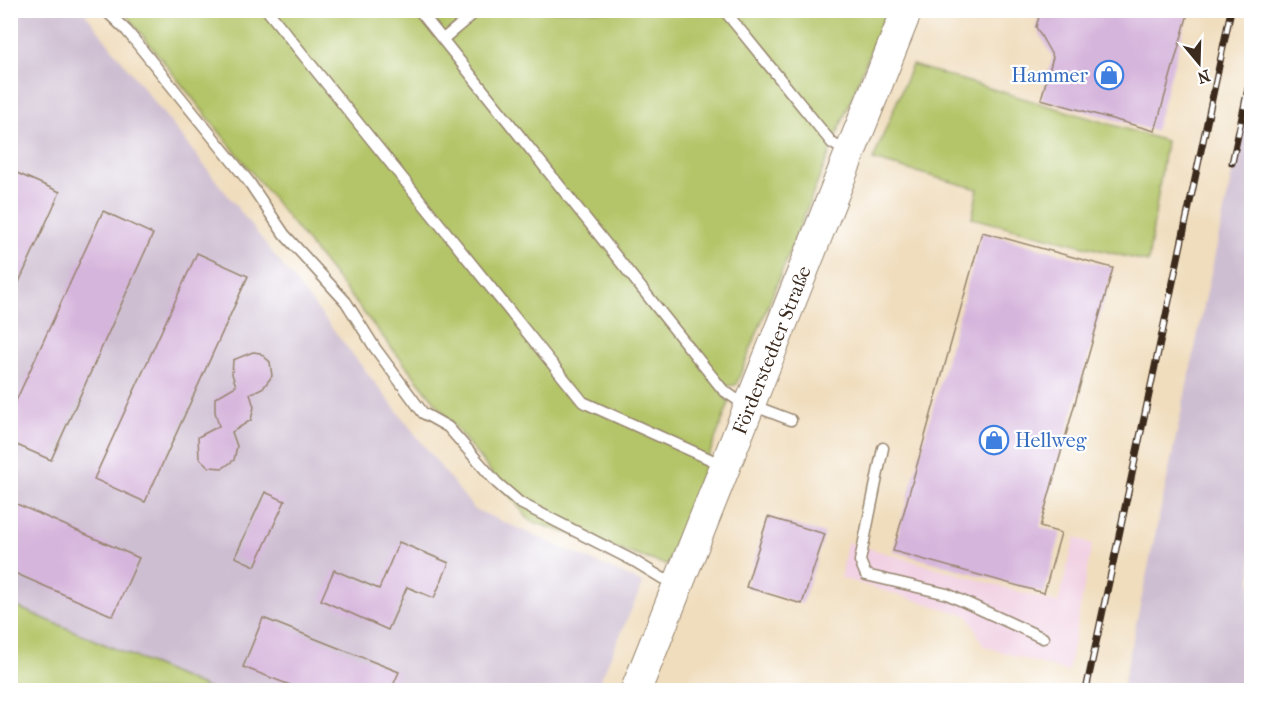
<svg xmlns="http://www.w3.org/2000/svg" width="1262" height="701" font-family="'IM FELL French Canon',serif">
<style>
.built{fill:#f1d0e3}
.industrial{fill:#cebed1}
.green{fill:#b3c568;stroke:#777843;stroke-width:1.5}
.building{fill:#d6b5dc}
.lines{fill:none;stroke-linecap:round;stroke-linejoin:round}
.lane-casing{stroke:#96846e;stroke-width:13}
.secondary-casing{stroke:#96846e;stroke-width:32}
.lane{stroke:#fff;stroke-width:10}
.secondary{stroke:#fff;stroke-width:30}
.rail-casing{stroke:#3b2a1e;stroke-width:7}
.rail{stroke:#fff;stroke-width:4.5;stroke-dasharray:14;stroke-linecap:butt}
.labels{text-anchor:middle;stroke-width:4.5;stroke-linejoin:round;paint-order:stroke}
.shop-label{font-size:20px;fill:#366cbe;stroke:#fff;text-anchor:end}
.street-label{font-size:20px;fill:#3b2a1e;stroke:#fff}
</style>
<rect width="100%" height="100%" fill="#fff"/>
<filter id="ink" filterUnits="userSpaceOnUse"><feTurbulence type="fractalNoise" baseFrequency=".0167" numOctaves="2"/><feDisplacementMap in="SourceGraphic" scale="12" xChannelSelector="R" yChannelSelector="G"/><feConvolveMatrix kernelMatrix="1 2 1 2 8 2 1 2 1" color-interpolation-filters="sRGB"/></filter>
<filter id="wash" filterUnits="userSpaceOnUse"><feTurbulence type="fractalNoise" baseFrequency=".008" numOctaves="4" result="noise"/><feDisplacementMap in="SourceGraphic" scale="24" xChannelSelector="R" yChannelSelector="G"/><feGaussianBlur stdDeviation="1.35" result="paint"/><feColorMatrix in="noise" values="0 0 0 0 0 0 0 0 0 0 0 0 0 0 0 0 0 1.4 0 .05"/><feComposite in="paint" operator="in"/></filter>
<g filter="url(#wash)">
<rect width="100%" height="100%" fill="#f0ddbd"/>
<path class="built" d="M1075,537l17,7 -24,128 -85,-26 -14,-30 -128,-38 6,-36 211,61z"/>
<path class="industrial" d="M11,10l72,1 391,498 169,74 -47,107h-386l-199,-85z
M1251,85v605h-129z"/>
<path class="green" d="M123,11h758l4,4 -149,370 -11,1 -3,8 7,9 -62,162 -137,-44z
M912,65l254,76 -18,121 -176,-44 6,-29 -105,-29z
M10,604l202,86h-201z"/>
<g id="blocks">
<path class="building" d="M1041,10h148l-34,121 -114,-32 12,-42 -17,-30z
M10,170l50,22 -50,110z
M103,211l50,23 -102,226 -41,-18v-28z
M982,232l131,36 -73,259 21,6 -17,60 -151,-42z
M197,253l51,23 -103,226 -51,-23z
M253,352l7,1 10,9 2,14 -8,11 -14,7 4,13 -3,13 -19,12 5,14 -3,14 -11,8 -14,-1 -10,-9 -1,-21 21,-11 -4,-14v-14l21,-12 -4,-12 1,-14z
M265,492l20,9 -30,65 -20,-9z
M10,501l129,57 -26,58 -103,-45z
M768,517l57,17 -23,70 -56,-17z
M399,542l50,21 -15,35 -27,-11 -19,43 -67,-30 13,-30 45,19z
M263,618l136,54 -8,18h-88l-60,-23z"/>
</g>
</g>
<g filter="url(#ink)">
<use href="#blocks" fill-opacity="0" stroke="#96846e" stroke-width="1.5"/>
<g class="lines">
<g class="lane-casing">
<path id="lane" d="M105,10l22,21 122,151 35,52 62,68 29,46 48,65 25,14 49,56 23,20 114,58 28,17 16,5
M267,10l316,392 140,63
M419,10l304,380 13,9 55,21
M724,10l108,133 15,9
M443,39l35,-29
M883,448l-23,113 6,14 81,19 96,44
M1251,690h1"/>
</g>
<g class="secondary-casing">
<g id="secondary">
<path id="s1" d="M636,690l271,-680"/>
</g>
</g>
<use href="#lane" class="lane"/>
<use href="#secondary" class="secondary"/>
<g class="rail-casing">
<path id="rail" d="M1232,163l20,-93
M1086,690l145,-680"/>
</g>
<use href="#rail" class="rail"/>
</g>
</g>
<defs>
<g id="shop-ring" transform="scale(1.5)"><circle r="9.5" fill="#fff" stroke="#3f7fe0" stroke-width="1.5"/><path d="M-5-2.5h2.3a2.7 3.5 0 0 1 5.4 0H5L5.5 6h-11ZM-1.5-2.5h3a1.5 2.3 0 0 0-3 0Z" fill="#3f7fe0"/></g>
</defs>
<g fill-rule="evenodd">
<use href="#shop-ring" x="1109" y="75"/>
<use href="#shop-ring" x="994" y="440"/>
</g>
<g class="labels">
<g class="shop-label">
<text x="1088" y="82">Hammer</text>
<text x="1015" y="447" text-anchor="start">Hellweg</text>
</g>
<g class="street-label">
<text dy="7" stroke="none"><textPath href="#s1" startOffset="366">Förderstedter Straße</textPath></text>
</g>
</g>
<rect width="1262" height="701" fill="none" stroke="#fff" stroke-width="36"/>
<g transform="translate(1199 63) rotate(161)" stroke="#ffffff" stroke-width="4.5" paint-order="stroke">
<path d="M0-4.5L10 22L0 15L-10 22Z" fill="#3b2a1e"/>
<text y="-9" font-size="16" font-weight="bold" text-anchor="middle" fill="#3b2a1e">N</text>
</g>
</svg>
